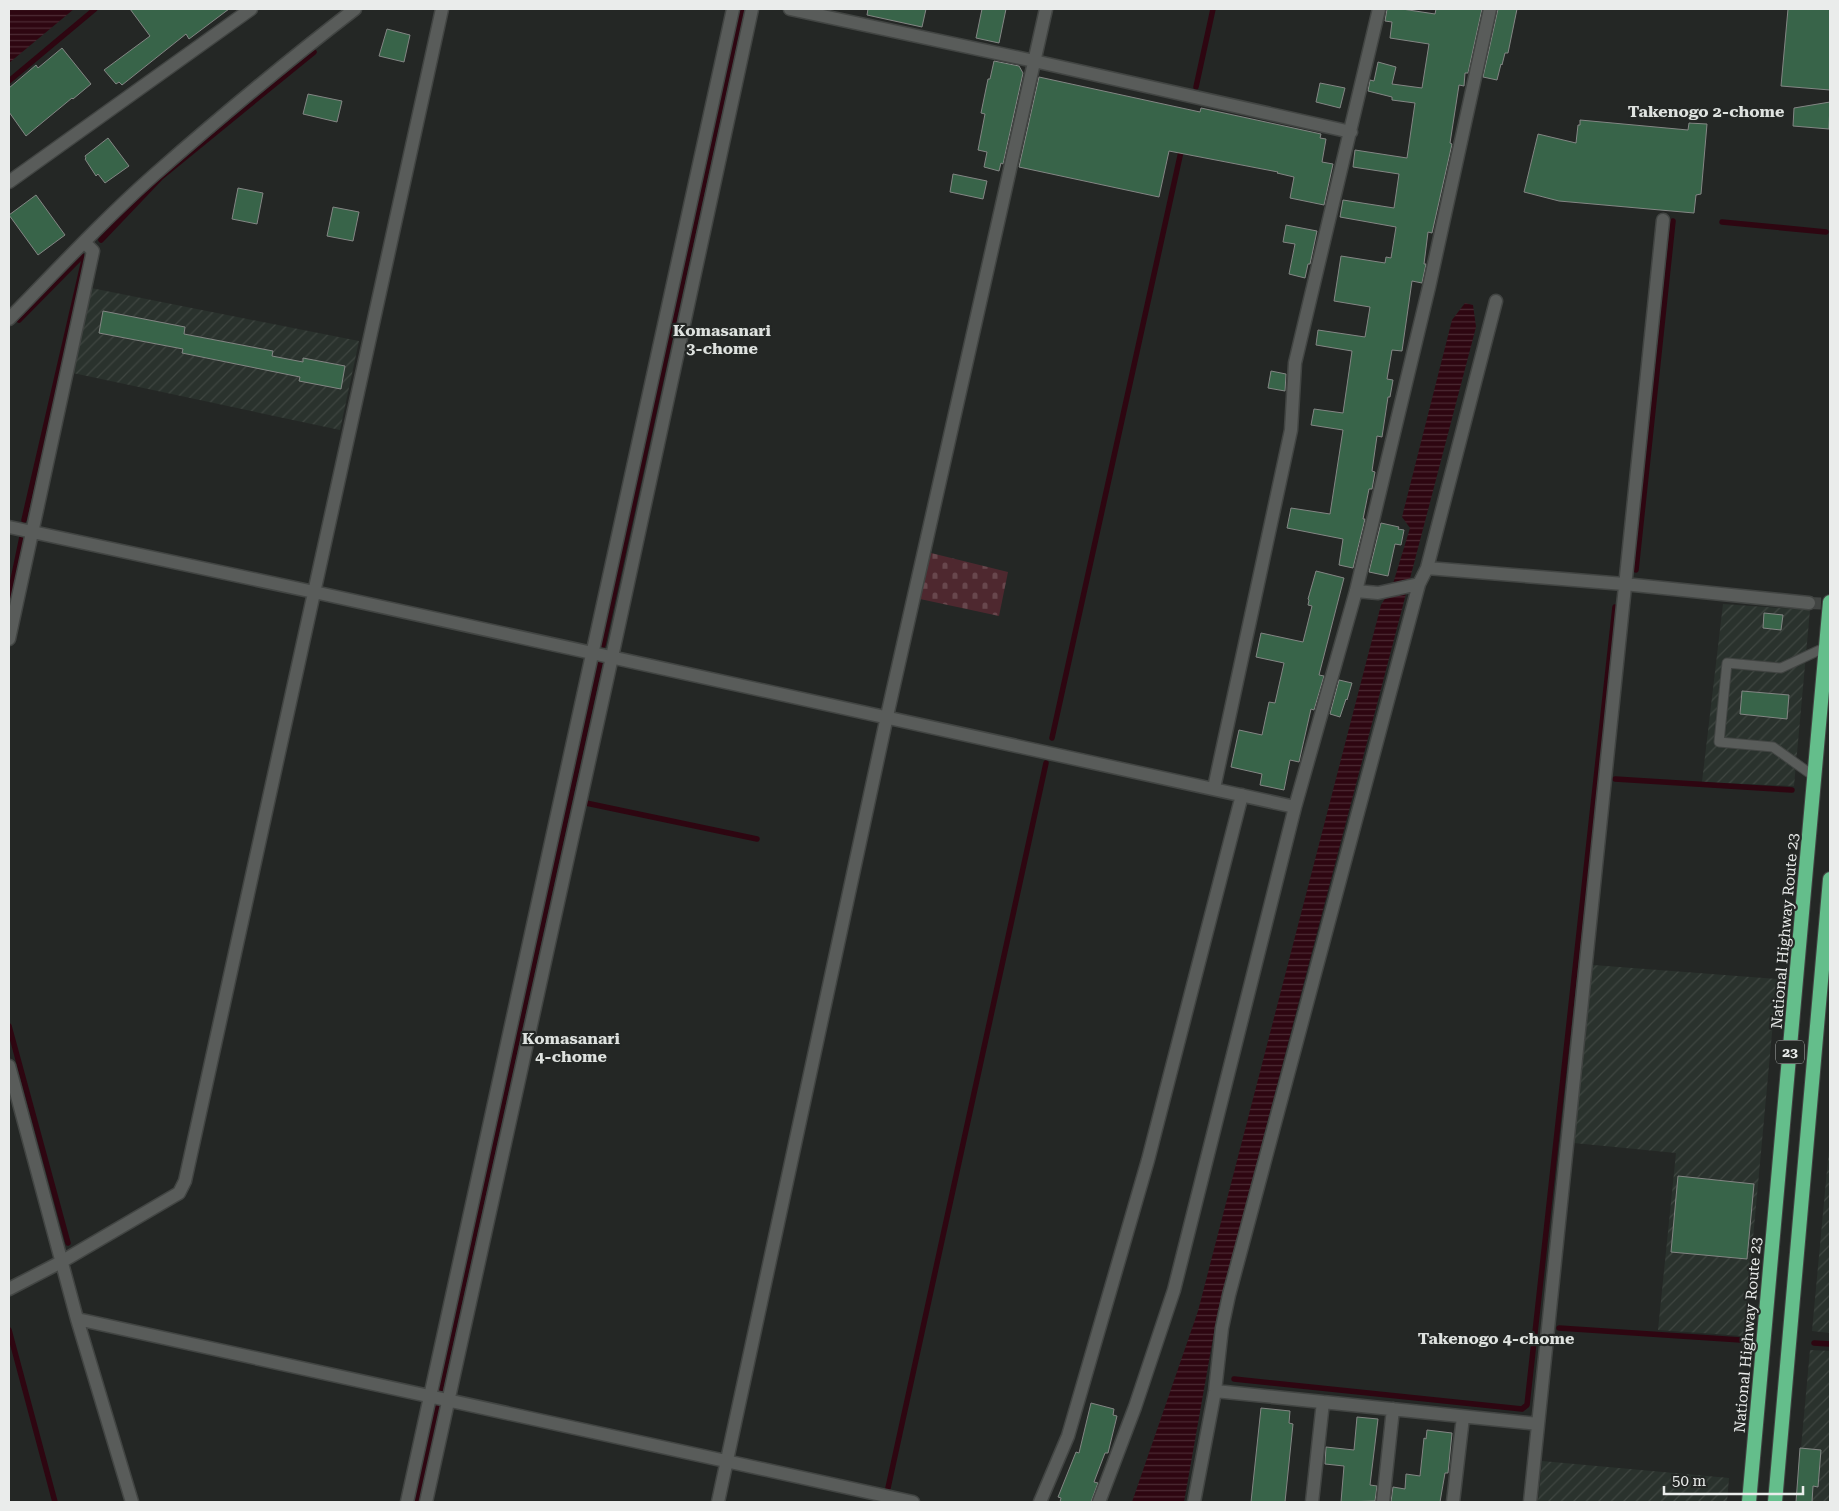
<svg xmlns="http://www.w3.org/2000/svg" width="1839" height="1511" font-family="'Roboto Serif',serif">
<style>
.industrial{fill:url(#industrial-furrows)}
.cemetery{fill:url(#cemetery-stones)}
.water{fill:url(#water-rules)}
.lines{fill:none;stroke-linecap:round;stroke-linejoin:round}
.stream{stroke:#2e0611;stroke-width:5.5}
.building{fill:#386449;stroke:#838684}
.minor-tunnel{stroke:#424543;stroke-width:12;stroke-dasharray:12 6;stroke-linecap:butt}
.service-casing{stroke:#424543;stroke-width:11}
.minor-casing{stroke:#424543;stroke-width:15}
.secondary-casing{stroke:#424543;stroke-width:15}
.trunk-casing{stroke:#424543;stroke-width:16}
.service{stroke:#595c5a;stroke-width:9}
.minor{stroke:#595c5a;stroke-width:12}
.secondary{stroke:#595c5a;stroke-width:12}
.trunk{stroke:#64be8b;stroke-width:14}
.labels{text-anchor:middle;stroke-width:4.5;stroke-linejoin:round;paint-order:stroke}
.shield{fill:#242725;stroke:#afb1b0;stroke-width:1}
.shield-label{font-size:14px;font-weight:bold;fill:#eaeceb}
.street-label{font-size:15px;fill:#eaeceb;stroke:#242725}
.neighbourhood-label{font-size:16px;font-weight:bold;fill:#dee2df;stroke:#242725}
</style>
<defs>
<pattern id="industrial-furrows" width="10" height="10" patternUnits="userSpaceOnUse" patternTransform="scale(1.25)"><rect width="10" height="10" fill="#2a322d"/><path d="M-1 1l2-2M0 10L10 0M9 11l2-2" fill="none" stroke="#3f4641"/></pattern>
<pattern id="cemetery-stones" width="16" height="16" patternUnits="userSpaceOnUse" patternTransform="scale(1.25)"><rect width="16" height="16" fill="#4e282f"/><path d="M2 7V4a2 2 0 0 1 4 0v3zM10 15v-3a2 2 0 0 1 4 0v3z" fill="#68474d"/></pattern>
<pattern id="water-rules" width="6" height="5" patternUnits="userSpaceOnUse" patternTransform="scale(1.25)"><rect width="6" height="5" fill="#2e0611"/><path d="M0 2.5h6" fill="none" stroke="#4c2a34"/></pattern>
</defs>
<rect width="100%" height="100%" fill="#242725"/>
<path class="industrial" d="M91,288l268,53 -19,89 -267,-57z
M1723,604l87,6 -16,176 -92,-4z
M1593,965l184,14 -33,357 -86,-6 18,-177 -102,-10z
M1830,1138v195l-18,-2z
M1810,1350l20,1v151h-34z
M1542,1461l187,17 -2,24h-189z"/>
<path class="cemetery" d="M931,553l77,19 -9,44 -79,-17z"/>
<path class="water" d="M9,9h65l-65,54z
M1465,303l8,2 3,22 -258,983 -34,192h-52l66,-191 183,-706 11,-18 18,-59 -8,-11 50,-197z"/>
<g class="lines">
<path class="stream" d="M9,81l86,-72
M1196,87l17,-78
M1722,222l104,10
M101,240l60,-63 153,-125
M19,320l63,-64 2,4 -60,260
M1636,570l37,-349
M9,599l13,-62
M603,645l139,-636
M1052,738l130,-591
M1615,779l177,11
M586,803l171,36
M9,1026l59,217
M1559,1328l182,12
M9,1330l46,172
M1814,1343l16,1
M1234,1379l288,30 5,-4 88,-798
M440,1391l160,-728
M888,1488l158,-725
M417,1502l20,-95"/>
</g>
<path class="building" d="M130,9h99l-40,30 -3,-5 -64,51 -3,-3 -3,2 -12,-14 46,-34z
M868,9h58l-4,18 -55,-12z
M982,9h24l-7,34 -23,-5z
M1387,9h15l33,5 1,-5h46l-14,64h-3l-1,13 -5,-1 -9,58 2,1 -20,89 -4,-1 -4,32h2l-4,19 -10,-2 -10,70 -10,-1 -5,29 6,1 -3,17h-2l-6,40 -5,-1 -5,35 3,1 -3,17h-3l-6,30h2l-12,49 -14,-3 4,-26 -56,-11 4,-20 39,6 13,-84 -32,-5 3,-16 29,4 9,-62 -36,-6 2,-15 47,7 5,-30 -36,-6 7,-45 44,7 1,-6 5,1 5,-31 -56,-10 3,-17 51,8 5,-34 -46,-7 2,-17 52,8 8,-55 -23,-3v-3l-24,-6 2,-11 4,1 4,-19 18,5 -4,17 30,4 7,-44 -39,-6 2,-16 -7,-1z
M1498,9h19l-9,44h-3l-3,12 -1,-1 -4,16 -14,-3z
M1788,9h42v81l-49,-4z
M387,29l23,6 -6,27 -25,-6z
M62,48l29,36 -18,15 -1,-1 -46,38 -17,-24v-24l27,-23 2,3z
M994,61l25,5 4,7 -20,91 -2,-1 -2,8 -15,-4 3,-15 -9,-2 7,-36 -4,-1 7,-34h2z
M1039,77l161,35 1,-4 120,26 -1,4 6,1 -4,23 11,2 -9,41 -34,-7 4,-21 -17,-4 1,-1 -109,-21 -10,46 -140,-30z
M1320,83l25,5 -5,20 -24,-6z
M308,94l34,7 -5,21 -34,-8z
M1830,102l-1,27 -36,-3 1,-18z
M1580,120l108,10 1,-7 18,1 -6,70 -5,1 -2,18 -135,-12 -35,-9 14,-58 38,9 2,-18h2z
M108,138l21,28 -24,17 -7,-9 -2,2 -11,-17 1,-1 -1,-2z
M953,174l34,7 -4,18 -33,-7z
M238,188l25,5 -6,31 -25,-5z
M36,195l29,40 -27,20 -29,-40z
M333,207l26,5 -6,29 -26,-5z
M1286,225l31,6 -7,33h-2l-3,14 -16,-4 6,-30 -12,-2z
M103,311l82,16 -1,7 89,17 -1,5 31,6v-4l42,8 -4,23 -42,-8 1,-4 -118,-24 1,-4 -84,-16z
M1271,371l15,3 -1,17 -17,-3z
M1381,523l18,4 -1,2 6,1 -3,15 -6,-1 -7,32 -19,-4z
M1316,571l28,7 -25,97 5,1 -10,34 -3,-1 -12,53 -9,-2 -6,30 -24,-5 2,-11 -31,-7 8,-37 23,5 7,-33 6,1 9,-40 -28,-6 5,-24 42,9 9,-36 -4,-1 1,-5 -1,-1z
M1764,613l19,2 -2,15 -18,-2z
M1339,680l13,3 -5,17 -1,-1 -6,18 -10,-3z
M1742,691l47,4 -2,24 -47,-5z
M1678,1176l76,8 -7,75 -76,-7z
M1091,1403l23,6 -1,6 4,1 -9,37h-3l-11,29 4,1 -7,19h-31l1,-4 -3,-1 18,-45 3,1z
M1261,1408l29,3 -1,12 4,1 -8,78h-34z
M1357,1417l21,2 -8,66 7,1 -2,15 -34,1 3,-36 -19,-2 1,-17 28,3z
M1427,1430l25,3 -4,40h-3l-5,29h-49l2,-15 12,2 1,-15 14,2 4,-38 2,1z
M1800,1448l21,2 -3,37 -5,-1 -1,16h-16z"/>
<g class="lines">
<path class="minor-tunnel" d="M1809,603l21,1"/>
<g class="service-casing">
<path id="service" d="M1815,777l-42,-30 -54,-5 8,-79 54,5 45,-21"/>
</g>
<g class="minor-casing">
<path id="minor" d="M790,9l244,52 317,71
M9,319c47,-48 94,-99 145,-144 65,-57 132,-113 201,-166
M9,527l305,65 981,215
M1427,568l69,-267
M1356,591l22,2 41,-9 8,-16 197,16 185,19
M9,639l84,-388 -9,-9
M1214,788l77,-358 4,-67 84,-354
M9,1066l68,253 55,183
M9,1289l52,-27 118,-69 6,-12 257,-1172
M77,1319l836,183
M1215,1391l323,33
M407,1502l326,-1493
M426,1502l186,-845 140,-648
M718,1502l169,-786 159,-707
M1040,1502l28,-66 80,-276 94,-365
M1099,1502l36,-95 39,-117 121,-483 61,-216 73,-304 61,-278
M1194,1502l21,-111 7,-63 7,-33 190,-711
M1312,1502l11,-100
M1383,1502l10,-93
M1453,1502l10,-85
M1530,1502l133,-1282"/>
</g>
<g class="secondary-casing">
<path id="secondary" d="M9,182l242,-173"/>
</g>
<g class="trunk-casing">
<path id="trunk" d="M1749,1502l81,-900
M1775,1502l55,-623"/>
</g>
<use href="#service" class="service"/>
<use href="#minor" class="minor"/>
<use href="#secondary" class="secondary"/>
<use href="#trunk" class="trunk"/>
</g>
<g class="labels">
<rect class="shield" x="1776" y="1040.5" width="28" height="23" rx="4"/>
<g class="shield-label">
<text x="1790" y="1057">23</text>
</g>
<g class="street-label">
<text transform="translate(1785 931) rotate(-85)" y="5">National Highway Route 23</text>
<text transform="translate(1748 1335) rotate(-85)" y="5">National Highway Route 23</text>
</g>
<g class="neighbourhood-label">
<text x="1706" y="117">Takenogo 2-chome</text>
<text x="722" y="336">Komasanari<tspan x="722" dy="18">3-chome</tspan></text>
<text x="571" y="1044">Komasanari<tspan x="571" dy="18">4-chome</tspan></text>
<text x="1496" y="1344">Takenogo 4-chome</text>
</g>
</g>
<rect width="1839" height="1511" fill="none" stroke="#eaeceb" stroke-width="20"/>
<path d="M1664 1486v8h139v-8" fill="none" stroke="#eaeceb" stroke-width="2.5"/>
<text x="1672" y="1486" font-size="15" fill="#eaeceb" stroke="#242725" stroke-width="4" paint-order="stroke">50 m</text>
</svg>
